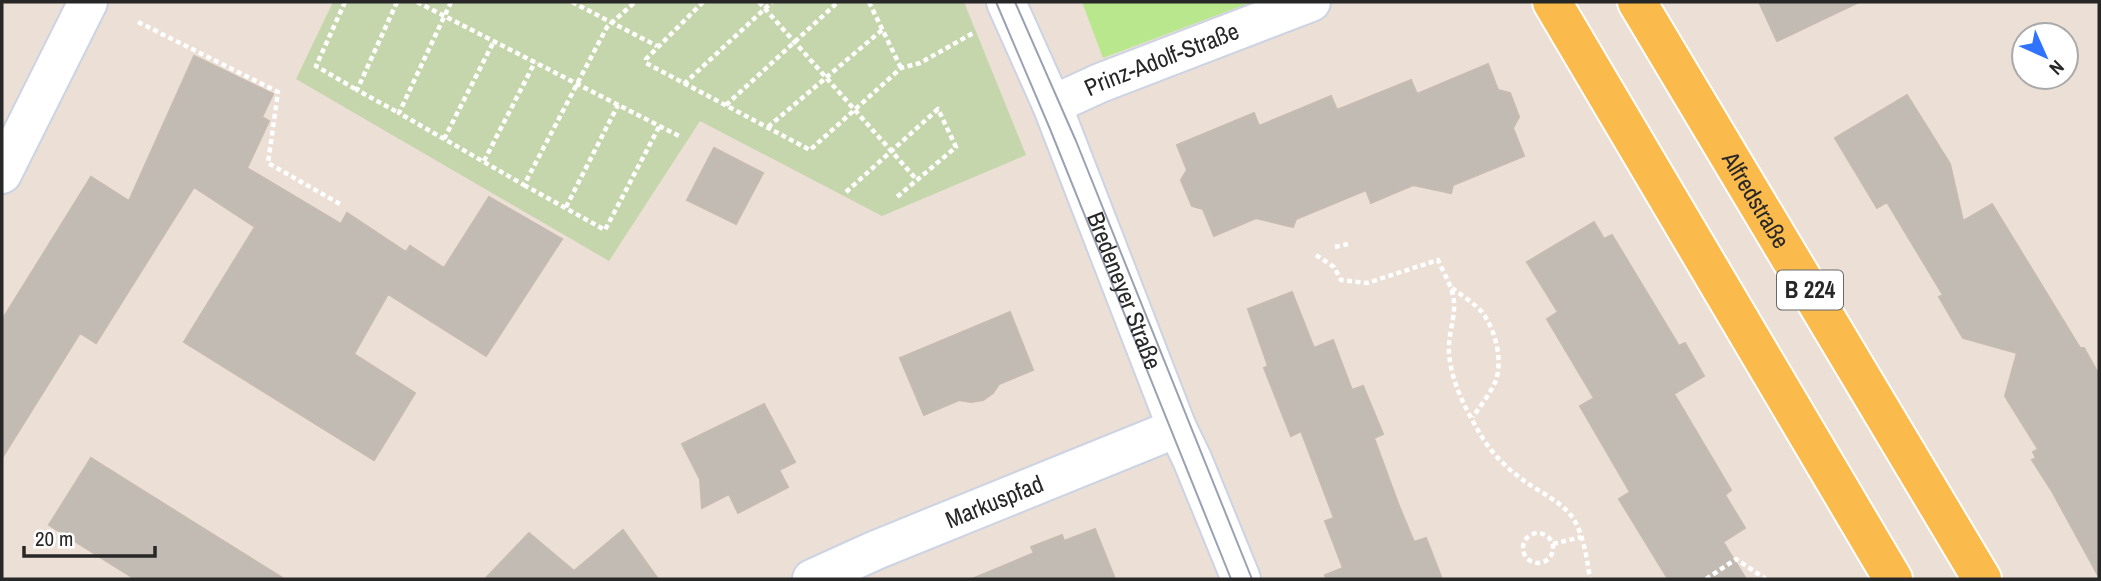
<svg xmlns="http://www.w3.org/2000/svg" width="2101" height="581" font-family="'Archivo Narrow',sans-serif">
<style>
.green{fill:#b8e78e}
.cemetery{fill:#c6d6ac}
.building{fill:#c2bbb3;stroke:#c6bbb1;stroke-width:2}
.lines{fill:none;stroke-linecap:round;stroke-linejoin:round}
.street-casing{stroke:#ccd3e2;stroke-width:42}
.secondary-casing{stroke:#ccd3e2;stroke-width:42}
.primary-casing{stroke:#fff;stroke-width:42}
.path{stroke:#fff;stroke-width:4.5;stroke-dasharray:5 3.5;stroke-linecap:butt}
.street{stroke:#fff;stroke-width:38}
.secondary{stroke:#fff;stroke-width:38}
.primary{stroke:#faba4c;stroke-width:38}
.tram{stroke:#99a1b3;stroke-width:2}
.labels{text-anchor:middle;stroke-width:5;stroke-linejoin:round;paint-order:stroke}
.shield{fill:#fff;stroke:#686868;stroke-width:2}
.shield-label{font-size:23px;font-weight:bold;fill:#272727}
.street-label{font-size:24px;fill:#272727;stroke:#fff}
</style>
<rect width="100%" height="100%" fill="#ebdfd6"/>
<path class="green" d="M1082,2h170l-149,56z"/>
<path class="cemetery" d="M333,2h631l62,153 -144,61 -182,-95 -91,140 -313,-182z"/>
<path class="building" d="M1759,2h100l-82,39z
M194,56l79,38 -11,23 7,4 -22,47 94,56 6,-11 59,39 4,-6 34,22 45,-71 73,42 -76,117 -98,-62 -34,60 61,39 -41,67 -190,-118 71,-115 -61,-40 -98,156 -16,-10 -78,125v-138l89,-143 38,24z
M1488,64l10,26 12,3 9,24 -6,11 11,28 -71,29 -2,8 -38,-8 -42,18 -5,-13 -70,29 -3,8 -37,-9 -42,18 -11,-27 -11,-3 -11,-26 6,-10 -10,-25 77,-32 5,13 72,-30 6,14 74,-30 6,14z
M1907,95l43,69 13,57 29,-17 88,144h4l15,27v202l-46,-84 -21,-33 4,-2 -3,-6 5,-3 -33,-53 12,-43 -54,-15 -24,-41 4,-2 -56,-93 -10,6 -42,-70z
M714,148l49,25 -27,51 -49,-24z
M1594,222l10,17 8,-4 67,111 6,-3 19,33 -30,18 57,96 -6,5 20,33 -22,14 23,37h-78l-49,-80 11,-7 -50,-86 14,-8 -47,-79 11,-7 -31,-50z
M1292,292l22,56 19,-8 19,50 11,-4 20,48 -9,4 25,68 15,36 12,-4 16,41h-116l-1,-4 18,-7 -18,-47 9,-3 -33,-87 -10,5 -27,-68 4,-2 -20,-57z
M1010,312l23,58 -34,14 -6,9 -10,7 -12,2 -12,-2 -35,15 -24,-57z
M764,404l31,58 -16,8 9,17 -50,26 -9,-19 -27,14 -2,-29 -18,-35z
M91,458l86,54 107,67h-149l-86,-54z
M1095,529l20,50h-143l62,-26 -3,-6 31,-12 2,6z
M623,530l35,49h-173l44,-46 45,38z"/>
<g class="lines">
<g class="street-casing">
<g id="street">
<path id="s1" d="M1052,105l48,-22 211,-81"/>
<path id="s2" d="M812,579l64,-29 301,-122"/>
</g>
</g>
<g class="secondary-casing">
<g id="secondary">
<path id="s3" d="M1006,2l46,103 125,323 15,31 49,120"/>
<path d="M2,174l86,-172"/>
</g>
</g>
<g class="primary-casing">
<g id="primary">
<path d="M1552,2l341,577"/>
<path id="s4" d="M1637,2l345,577"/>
</g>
</g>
<path class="path" d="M345,2l-29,64 41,24
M397,2l-40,88 42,23
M417,2l262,134
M451,2l-52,111 125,72 83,-158 28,-25
M572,2l85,44
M703,2l-57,57v4l164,87 91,-82 19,-5 55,-31
M759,2l158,178
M869,2l32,66
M138,22l140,70 -10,71 72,41
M684,84l88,-82
M726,105l112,-103
M768,127l114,-97
M444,139l50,-98
M484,161l51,-99
M524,185l81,45 54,-103
M846,192l92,-83 18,38 -59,50
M566,207l52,-102
M1335,247l13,-3
M1316,255l18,12 7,13 26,3 71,-23c7,16 18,32 16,50 -1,14 -6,28 -5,43 2,28 16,55 30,79 11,20 29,38 47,50 15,11 36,20 47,36 11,18 14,41 17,61
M1452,288c9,7 22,15 30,24 13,17 21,47 14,68 -5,13 -16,26 -23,37
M1523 548a15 15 0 1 1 30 0a15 15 0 1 1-30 0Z
M1553,544l28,-7
M1706,579l30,-20 30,20"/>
<use href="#street" class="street"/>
<use href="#secondary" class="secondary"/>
<use href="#primary" class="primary"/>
<path class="tram" d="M996,2l54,127 181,450
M1015,2l61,139 176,438"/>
</g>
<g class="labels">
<rect class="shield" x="1777" y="270.5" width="66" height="39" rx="5"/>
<g class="shield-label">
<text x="1810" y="298">B 224</text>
</g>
<g class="street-label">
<text dy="8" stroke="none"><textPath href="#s1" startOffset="119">Prinz-Adolf-Straße</textPath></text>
<text dy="8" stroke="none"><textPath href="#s4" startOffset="231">Alfredstraße</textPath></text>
<text dy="8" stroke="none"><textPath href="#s3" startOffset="312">Bredeneyer Straße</textPath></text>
<text dy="8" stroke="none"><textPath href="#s2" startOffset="198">Markuspfad</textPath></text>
</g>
</g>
<rect width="2101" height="581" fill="none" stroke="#272727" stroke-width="7"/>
<g transform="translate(2045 56) rotate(135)"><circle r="33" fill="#ffffff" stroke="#a9a9a9" stroke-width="2"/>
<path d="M0-5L12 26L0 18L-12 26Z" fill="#2f73ff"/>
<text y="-10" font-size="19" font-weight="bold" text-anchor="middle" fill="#272727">N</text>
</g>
<path d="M24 546v10h131v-10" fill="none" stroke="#272727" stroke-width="3.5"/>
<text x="35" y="546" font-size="21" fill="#272727" stroke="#ffffff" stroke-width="5" paint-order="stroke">20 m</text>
</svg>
